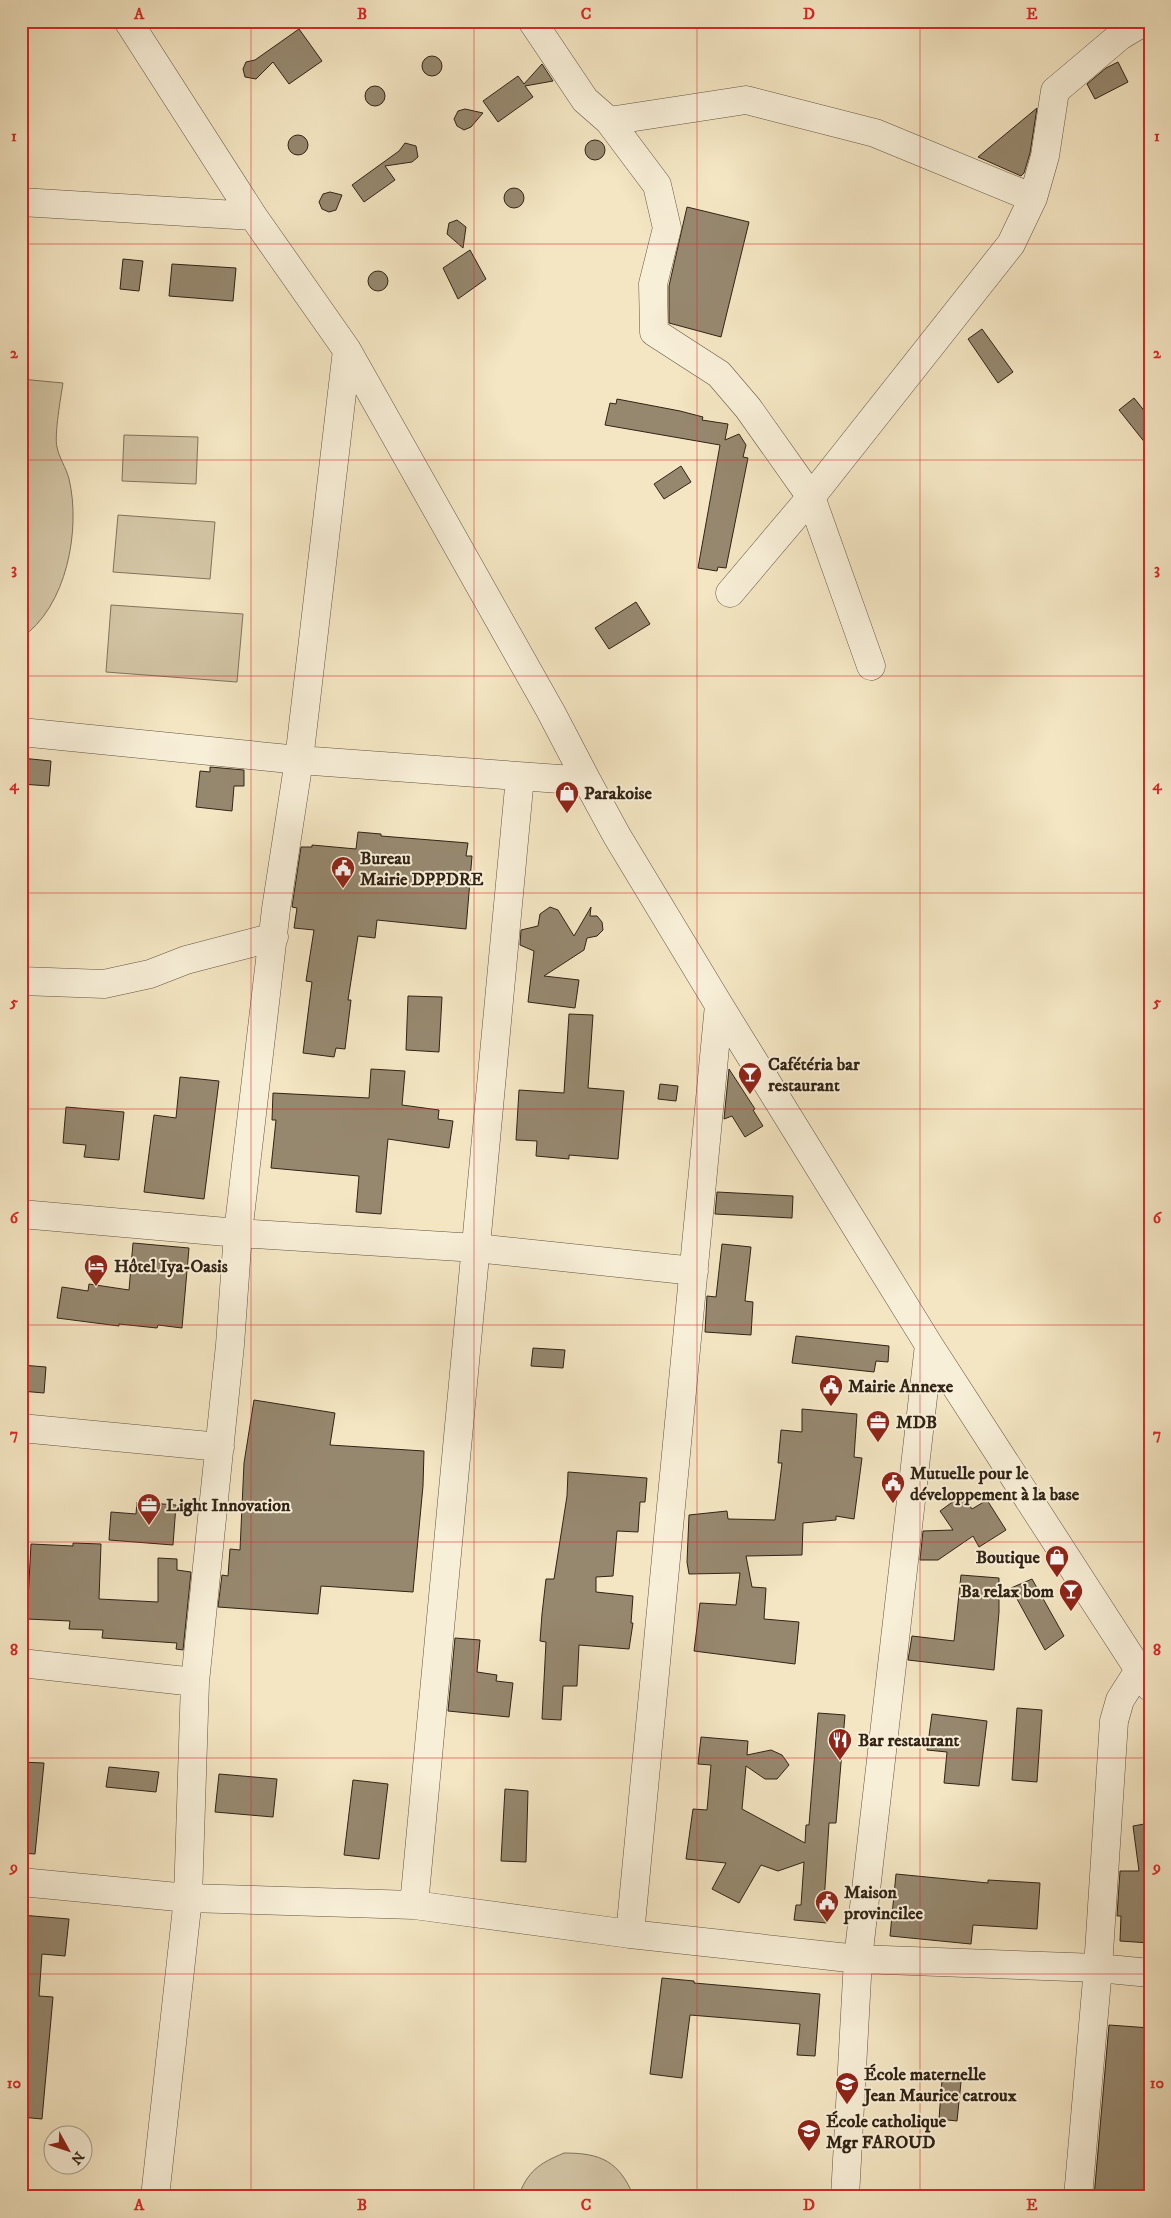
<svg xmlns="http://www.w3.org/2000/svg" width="1171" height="2218" font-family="'IM FELL DW Pica',serif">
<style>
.green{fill:#d3c5a5;stroke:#82745d}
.building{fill:#96886f;stroke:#312315}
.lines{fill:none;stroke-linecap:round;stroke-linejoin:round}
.minor-casing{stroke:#625440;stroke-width:29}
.minor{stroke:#f8efd8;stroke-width:28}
.grid{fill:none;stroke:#d62828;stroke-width:1;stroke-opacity:0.55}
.labels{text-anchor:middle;stroke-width:4;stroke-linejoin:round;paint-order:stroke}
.poi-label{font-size:18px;font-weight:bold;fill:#312315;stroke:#f8efd8;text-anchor:start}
.neatline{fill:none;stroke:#d62828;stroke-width:2}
.grid-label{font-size:16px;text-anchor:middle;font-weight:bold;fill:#d62828}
</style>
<rect width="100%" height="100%" fill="#f4e6c3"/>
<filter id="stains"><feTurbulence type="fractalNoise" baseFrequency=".004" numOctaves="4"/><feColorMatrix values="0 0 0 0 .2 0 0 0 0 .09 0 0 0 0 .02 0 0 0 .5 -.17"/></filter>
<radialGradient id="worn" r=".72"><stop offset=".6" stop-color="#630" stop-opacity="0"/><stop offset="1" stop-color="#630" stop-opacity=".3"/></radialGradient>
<path class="green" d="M21,379l42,4c-2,13 -9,53 -6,64 2,11 9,20 12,32 12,50 -2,128 -48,159z
M124,435l74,2 -2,47 -74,-3z
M118,515l97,7 -5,57 -97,-7z
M111,605l132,9 -6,68 -131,-10z
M564,2153c37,0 55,8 70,44h-116c10,-26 20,-33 46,-44z"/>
<path class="building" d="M299,29l23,32 -33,23 -16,-22 -17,17 -11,-2 -2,-8 3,-7 9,-2z
M422 66a10 10 0 1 1 20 0a10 10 0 1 1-20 0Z
M1118,62l10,20 -33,17 -8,-15 19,-16z
M542,64l11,17 -28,5 8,11 -35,25 -15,-21 35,-25 6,8z
M365 96a10 10 0 1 1 20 0a10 10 0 1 1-20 0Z
M1037,108l-7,45 -6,20 -3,3 -43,-19z
M465,109l18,4 -12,14 -7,3 -7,-4 -3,-7 4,-8z
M288 145a10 10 0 1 1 20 0a10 10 0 1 1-20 0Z
M585 150a10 10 0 1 1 20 0a10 10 0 1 1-20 0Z
M405,143l11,3 2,11 -6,5 -27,4 10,14 -31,22 -12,-17 47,-34z
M504 198a10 10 0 1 1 20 0a10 10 0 1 1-20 0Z
M330,192l12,3 -6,15 -7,2 -7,-3 -3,-7 4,-8z
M687,207l62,15 -28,115 -52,-14v-37z
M457,220l9,7 -3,21 -16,-14 2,-11z
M470,250l16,29 -28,20 -15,-31z
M123,259l20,2 -4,30 -19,-2z
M172,264l64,4 -3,33 -64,-5z
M368 281a10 10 0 1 1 20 0a10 10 0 1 1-20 0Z
M982,329l31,43 -15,11 -30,-44z
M1134,398l16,20v31l-31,-39z
M617,399l63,12 23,6 -1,3 26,4 -3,16 14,-6 7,11 -3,12 5,1 -22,110 -8,-1 -1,4 -19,-3 22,-123 -115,-20 5,-22 6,1z
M681,466l10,16 -27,17 -10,-15z
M636,602l14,22 -41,25 -14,-21z
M21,758l30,3 -2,25 -28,-2z
M210,767l34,3v16h-10l-2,25 -36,-4 4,-36 10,1z
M358,832l23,2v2l87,7 -2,13h6l-6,73 -89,-9 -2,18 -17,-2 -10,64h3l-6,49 -9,-1 -2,9 -31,-4 9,-71 -6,-1 8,-51 -20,-2 3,-20 -5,-1 9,-60h11v-2l44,4z
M550,907l8,3 16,26 17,-29 -1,9h7l5,6 1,8 -6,6 -10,2 -3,12 -40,26 35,4 -4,28 -47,-6 6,-51 -14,-6 1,-15 17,-4 2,-12z
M408,996l34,1 -3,55 -33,-2z
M569,1014l24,1 -5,73 36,3 -6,68 -49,-4v4l-33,-3 1,-15 -21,-1 3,-50 45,3z
M371,1069l34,2 -3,34 37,5 -1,9 15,2 -4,27 -61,-9 -7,75 -25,-2 3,-36 -88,-8 5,-48h-4l1,-27 96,5z
M729,1069l26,40 -2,1 10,16 -18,11 -13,-21 -8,3z
M180,1077l39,4 -15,118 -60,-7 10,-77 22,3z
M660,1084l18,2 -2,15 -18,-2z
M66,1107l58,5 -5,48 -35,-3 2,-12 -23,-2z
M717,1192l76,4 -1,22 -77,-4z
M133,1243l56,5 -7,80 -24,-3 -1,3 -38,-4v2l-62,-8 5,-31 26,4 1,-7 40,6z
M722,1244l29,3 -6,54 8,1 -2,33 -46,-3 2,-36 9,1z
M796,1336l93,10 -1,16 -12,-1 -2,11 -82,-9z
M533,1348l32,2 -2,18 -32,-2z
M21,1365l25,2 -2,26 -23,-2z
M254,1400l81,13 -5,32 94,6 -1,35 -10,106 -92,-6 -3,28 -100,-7 4,-32 6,1 2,-27 10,1 4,-87z
M802,1409l55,5 -3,43 8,1 -8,61 -18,-3v4l-33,3 -1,32 -56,1 6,31 14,1 -2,31 35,3 -4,42 -101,-13 6,-48 36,2 4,-32 -51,1 -2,-12 2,-47 38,-4 1,8 47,1 7,-57h-4l3,-33 21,2z
M568,1472l79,6 -2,24h-5l-2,30 -21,-1 -4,45 -17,1v15l37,4 -2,27h2l-4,26 -50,-4 -2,41h-14l-2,34 -19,-1 4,-77 -6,-1 2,-27 4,-35h8l13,-83z
M958,1498h6l8,11 15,-9 19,30 -27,17 -6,-11 -35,24h-18l3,-29 30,-1 -13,-19z
M137,1502l39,3 -3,40 -64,-5 2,-28 25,2z
M73,1543l28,1 -2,55 59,3v-44l19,1v11l14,2 -8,78 -7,-1 1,-6 -75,-5 1,-8 -34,-1 1,-8 -43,-2 4,-75 42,2z
M961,1575l38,3v34l-5,58 -86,-10 4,-24 42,5z
M1032,1579l32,57 -19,14 -34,-62z
M455,1638l25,2 -3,32 20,3 -1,6 17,2 -4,34 -61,-6z
M1017,1708l25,2 -5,72 -25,-2z
M818,1713l27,2 -9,108h-7l-5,80 5,1 -2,19 -33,-3 2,-15h5l3,-43 -26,9 -17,-6 -22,38 -27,-14 14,-26 -40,-4 7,-50 14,1 4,-45 -13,-1 3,-27 47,4 -1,14 24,-5 11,5 7,10 -12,14h-12l-19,-13 -4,43 63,34 1,-18h3z
M932,1714l55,7 -8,65 -35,-3 3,-31 -20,-2z
M21,1762l23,1 -9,91 -14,-1z
M109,1767l50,5 -3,20 -50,-5z
M219,1774l58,5 -4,38 -58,-5z
M353,1780l35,4 -9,75 -35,-4z
M505,1789l23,2 -2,71 -25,-1z
M1150,1823v120l-30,-2 1,-25h-4l3,-45h19l-6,-45z
M896,1874l92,9v-3l52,3 -3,46 -64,-4 -2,19 -81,-8z
M21,1915l48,4 -4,37 -23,-2 -3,42 14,1 -11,122 -21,-2v-123h3l3,-41 -6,-1z
M662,1978l32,3v2l126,11 -5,62 -18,-1 3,-31 -110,-9 -8,63 -32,-4z
M1109,2025l41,3v169h-56z
M942,2080l19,2 -4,39 -18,-2z"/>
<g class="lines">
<g class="minor-casing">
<path id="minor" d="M128,21l125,195 94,134 204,362 36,69
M532,21l53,79 24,21 137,-21 129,33 158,65
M609,121l48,64 10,43 -14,56 1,48 65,42 29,34 63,89 60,169
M21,202l232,14
M730,593l81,-96 200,-253 22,-46 12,-42 10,-65 65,-55 25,-15
M21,732l278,28 288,21 30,55 102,169 210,340 221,342
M21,981l83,3 46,-10 36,-14 88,-23
M21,1214l217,19 238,15 218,23
M21,1428l199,19
M21,1663l174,19
M21,1882l167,16 226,7 216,29 228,25 240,9 52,5
M414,1905l106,-1128
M630,1934l89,-929
M155,2197l33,-299 7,-216 35,-337 8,-112 38,-324 23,-149 48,-410
M845,2197l13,-238 71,-614
M1078,2197l20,-229 16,-247 6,-21 19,-30"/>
</g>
<use href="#minor" class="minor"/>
</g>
<path class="grid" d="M251,21v2176M474,21v2176M697,21v2176M920,21v2176M21,244h1129M21,460h1129M21,676h1129M21,893h1129M21,1109h1129M21,1325h1129M21,1542h1129M21,1758h1129M21,1974h1129"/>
<defs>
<g id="shop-pin" transform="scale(1.25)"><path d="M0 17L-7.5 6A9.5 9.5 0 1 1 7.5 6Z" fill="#8f2418" stroke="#f8efd8"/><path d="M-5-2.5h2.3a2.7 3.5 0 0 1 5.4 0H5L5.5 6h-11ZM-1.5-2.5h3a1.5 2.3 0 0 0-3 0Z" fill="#fff"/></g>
<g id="civic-pin" transform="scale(1.25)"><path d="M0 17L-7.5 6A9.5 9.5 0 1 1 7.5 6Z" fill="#8f2418" stroke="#f8efd8"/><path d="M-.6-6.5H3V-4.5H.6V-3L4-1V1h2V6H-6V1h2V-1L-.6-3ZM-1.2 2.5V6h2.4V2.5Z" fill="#fff"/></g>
<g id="bar-pin" transform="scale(1.25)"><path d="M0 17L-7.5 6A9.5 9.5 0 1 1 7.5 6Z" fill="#8f2418" stroke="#f8efd8"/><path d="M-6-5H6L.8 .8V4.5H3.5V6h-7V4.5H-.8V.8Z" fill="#fff"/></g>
<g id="hotel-pin" transform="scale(1.25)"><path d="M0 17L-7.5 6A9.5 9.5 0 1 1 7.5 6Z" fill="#8f2418" stroke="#f8efd8"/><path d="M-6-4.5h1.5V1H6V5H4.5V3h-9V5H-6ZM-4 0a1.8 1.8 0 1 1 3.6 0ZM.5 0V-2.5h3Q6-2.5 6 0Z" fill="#fff"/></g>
<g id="office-pin" transform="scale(1.25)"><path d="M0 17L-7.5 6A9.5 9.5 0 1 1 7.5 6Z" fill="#8f2418" stroke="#f8efd8"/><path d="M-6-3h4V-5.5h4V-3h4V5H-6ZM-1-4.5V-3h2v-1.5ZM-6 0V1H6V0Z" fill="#fff"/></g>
<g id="restaurant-pin" transform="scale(1.25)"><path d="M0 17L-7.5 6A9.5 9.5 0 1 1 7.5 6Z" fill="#8f2418" stroke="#f8efd8"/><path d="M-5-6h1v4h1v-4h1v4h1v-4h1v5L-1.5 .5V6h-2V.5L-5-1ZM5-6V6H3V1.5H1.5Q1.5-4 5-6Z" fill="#fff"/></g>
<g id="school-pin" transform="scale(1.25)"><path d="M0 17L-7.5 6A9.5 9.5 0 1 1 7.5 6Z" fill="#8f2418" stroke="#f8efd8"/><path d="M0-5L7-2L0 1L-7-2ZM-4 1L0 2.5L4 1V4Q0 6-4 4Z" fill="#fff"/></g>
</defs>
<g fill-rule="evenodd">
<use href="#shop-pin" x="567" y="793"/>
<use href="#civic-pin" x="343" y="868"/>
<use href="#bar-pin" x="750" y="1074"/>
<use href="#hotel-pin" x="96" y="1266"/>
<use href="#civic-pin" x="831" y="1386"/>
<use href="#office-pin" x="878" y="1422"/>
<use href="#civic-pin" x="893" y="1483"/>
<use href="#office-pin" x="149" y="1505"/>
<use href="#shop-pin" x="1057" y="1557"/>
<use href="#bar-pin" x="1071" y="1591"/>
<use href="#restaurant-pin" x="840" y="1740"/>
<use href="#civic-pin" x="827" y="1902"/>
<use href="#school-pin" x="847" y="2084"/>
<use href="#school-pin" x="809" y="2131"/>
</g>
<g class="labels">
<g class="poi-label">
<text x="584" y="799">Parakoise</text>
<text x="360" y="864">Bureau<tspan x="360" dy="21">Mairie DPPDRE</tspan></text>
<text x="768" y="1070">Cafétéria bar<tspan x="768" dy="21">restaurant</tspan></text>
<text x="114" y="1272">Hôtel Iya-Oasis</text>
<text x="848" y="1392">Mairie Annexe</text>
<text x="896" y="1428">MDB</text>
<text x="910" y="1479">Mutuelle pour le<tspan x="910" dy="21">développement à la base</tspan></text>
<text x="166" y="1511">Light Innovation</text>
<text x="1040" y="1563" text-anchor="end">Boutique</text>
<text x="1054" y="1597" text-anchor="end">Ba relax bom</text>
<text x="858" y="1746">Bar restaurant</text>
<text x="844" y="1898">Maison<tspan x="844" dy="21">provincilee</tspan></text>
<text x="864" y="2080">École maternelle<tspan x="864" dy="21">Jean Maurice catroux</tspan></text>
<text x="826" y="2127">École catholique<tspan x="826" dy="21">Mgr FAROUD</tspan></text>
</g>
</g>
<rect width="1171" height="2218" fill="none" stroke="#f4e6c3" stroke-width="55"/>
<g transform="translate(68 2150) rotate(130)"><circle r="24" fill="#f8efd8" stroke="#a89d8a"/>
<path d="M0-4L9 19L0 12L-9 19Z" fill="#8f2418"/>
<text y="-8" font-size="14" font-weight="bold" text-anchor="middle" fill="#312315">N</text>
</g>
<rect x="28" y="28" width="1116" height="2162" class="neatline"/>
<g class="grid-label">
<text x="139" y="19">A</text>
<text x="362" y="19">B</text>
<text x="586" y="19">C</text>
<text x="809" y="19">D</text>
<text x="1032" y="19">E</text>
<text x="14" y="141">1</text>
<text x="1157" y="141">1</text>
<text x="14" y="358">2</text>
<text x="1157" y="358">2</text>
<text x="14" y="574">3</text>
<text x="1157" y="574">3</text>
<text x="14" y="790">4</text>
<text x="1157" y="790">4</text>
<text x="14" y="1007">5</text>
<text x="1157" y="1007">5</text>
<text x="14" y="1223">6</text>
<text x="1157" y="1223">6</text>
<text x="14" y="1439">7</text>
<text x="1157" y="1439">7</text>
<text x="14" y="1655">8</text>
<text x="1157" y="1655">8</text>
<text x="14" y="1872">9</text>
<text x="1157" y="1872">9</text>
<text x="14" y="2088">10</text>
<text x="1157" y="2088">10</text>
<text x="139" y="2210">A</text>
<text x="362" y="2210">B</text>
<text x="586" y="2210">C</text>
<text x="809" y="2210">D</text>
<text x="1032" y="2210">E</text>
</g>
<rect width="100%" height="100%" filter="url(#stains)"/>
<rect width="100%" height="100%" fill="url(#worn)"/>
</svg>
